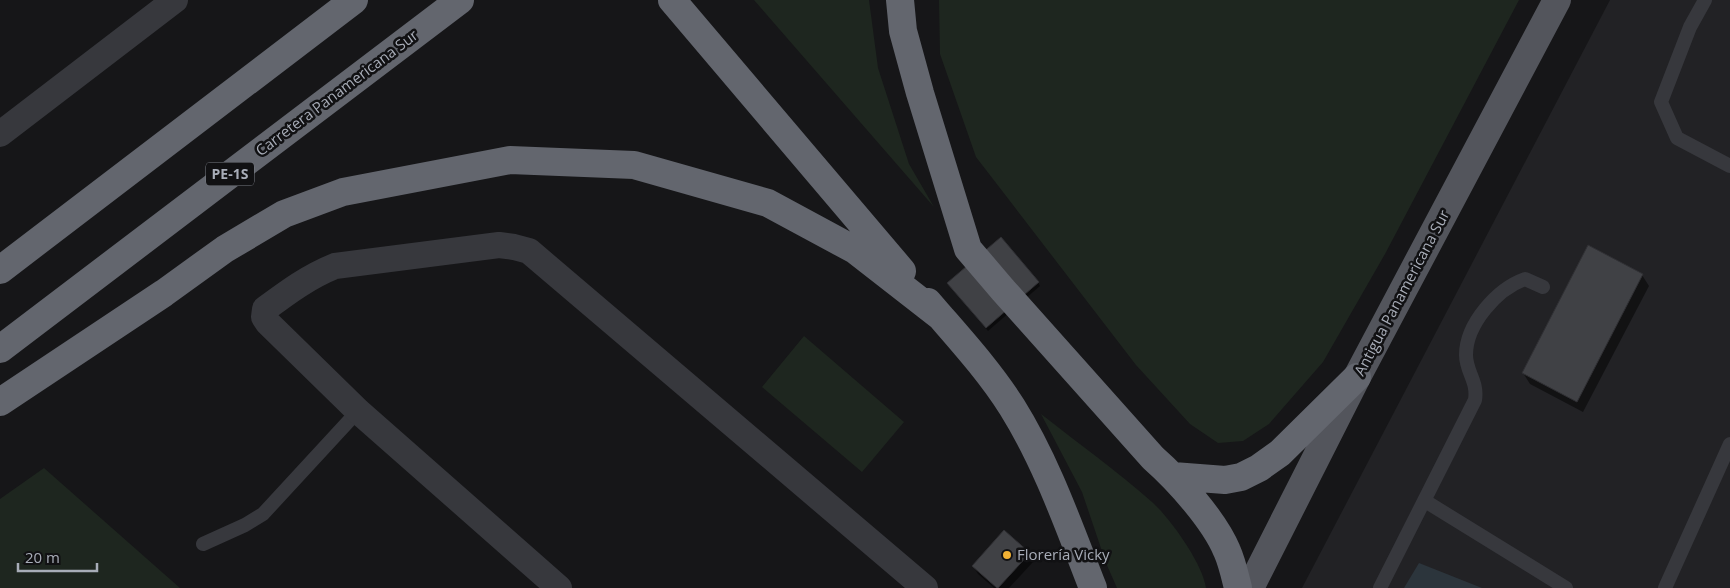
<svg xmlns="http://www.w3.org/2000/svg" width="1730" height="588" font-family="'Open Sans',sans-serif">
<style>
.built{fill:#222225}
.green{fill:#1e261f}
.water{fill:#2c353c}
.shadow{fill:#0007}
.building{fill:#404145;stroke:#303034}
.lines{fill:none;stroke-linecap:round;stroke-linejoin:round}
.service{stroke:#37383d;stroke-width:14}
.minor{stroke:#37383d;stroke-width:26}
.primary{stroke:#53555c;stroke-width:28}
.motorway{stroke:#63666e;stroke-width:28}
.poi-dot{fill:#f2b134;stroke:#111113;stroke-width:2}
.labels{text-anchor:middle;stroke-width:5;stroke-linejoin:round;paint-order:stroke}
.shield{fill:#111113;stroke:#7b7e86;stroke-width:1}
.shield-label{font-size:14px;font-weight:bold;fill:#a8adb8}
.street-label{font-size:15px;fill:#a8adb8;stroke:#111113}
.poi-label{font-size:15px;fill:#a8adb8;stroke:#111113;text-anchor:start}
</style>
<rect width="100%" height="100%" fill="#161618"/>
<path class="built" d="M1610,0h120v588h-428z"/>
<path class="green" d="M754,0h115l9,68 31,96 25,43z
M939,0h580l-134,254 -62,108 -54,62 -26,17 -25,2 -28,-19 -54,-59 -160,-208 -36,-103z
M804,336l100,86 -42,50 -100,-85z
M1041,414c37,29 76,57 111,88 18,16 51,62 54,86h-89l-11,-25 -24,-71z
M44,468l136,120h-180v-89z"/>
<path class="water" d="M1419,563l63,25h-78z"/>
<path class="shadow" d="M1642,275l7,11 -66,126 -53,-28 -7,-11z
M1038,282l2,4 -52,45 -37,-44z
M1029,554l4,8 -24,26h-15l-16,-14 -5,-8z"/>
<path class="building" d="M1001,237l38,45 -53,46 -39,-45z
M1588,245l55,29 -66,128 -55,-29z
M1004,530l26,23 -32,35h-1l-25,-22z"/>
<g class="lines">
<path class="service" d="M1705,0l-15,27 -29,75 16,36 53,28
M1425,501l141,87
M203,544l42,-19 18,-11 95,-103
M1380,588l95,-188c3,-19 -9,-28 -9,-45 0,-31 31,-66 59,-76l18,8
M1665,588l65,-144"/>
<path class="minor" d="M0,134l175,-134
M559,588l-201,-177 -90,-88 -4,-6 1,-8c23,-17 43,-32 70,-43l164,-21 15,2 15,4 396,337"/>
<path class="primary" d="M1250,588l107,-211 200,-377"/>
<path class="motorway" d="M672,0l230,271
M900,0l3,31 17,62 48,156 35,41 150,168c25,22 61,62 74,93 5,11 8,25 11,37
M0,270l354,-270
M928,302c29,34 60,67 84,105 35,56 57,120 81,181
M0,349l460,-349
M0,402l164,-109 61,-44 59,-35 59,-22 167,-32 124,5 134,38 87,47 86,67
M1173,476l52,4 16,-3 18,-9 21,-15 77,-76"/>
</g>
<circle class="poi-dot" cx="1007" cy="555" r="5"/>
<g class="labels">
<rect class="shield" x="206" y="162.5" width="48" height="23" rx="4"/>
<g class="shield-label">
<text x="230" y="179">PE-1S</text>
</g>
<g class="street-label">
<text transform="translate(337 93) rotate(-37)" y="5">Carretera Panamericana Sur</text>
<text transform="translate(1402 293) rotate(-62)" y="5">Antigua Panamericana Sur</text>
</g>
<g class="poi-label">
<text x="1017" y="560">Florería Vicky</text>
</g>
</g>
<path d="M18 563v8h79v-8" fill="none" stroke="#a8adb8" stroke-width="2.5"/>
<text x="25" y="563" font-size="15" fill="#a8adb8" stroke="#111113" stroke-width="4" paint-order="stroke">20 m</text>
</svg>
